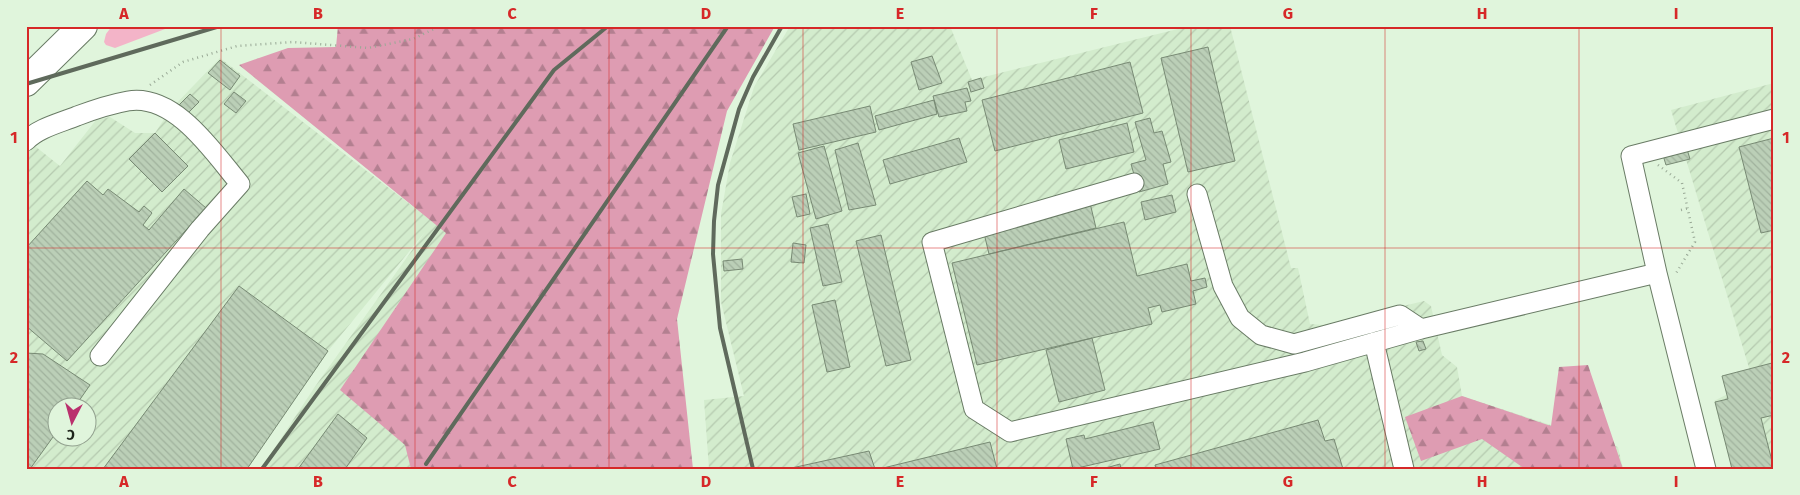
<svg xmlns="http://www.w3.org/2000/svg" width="1800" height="495" font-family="'Fira Sans',sans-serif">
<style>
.industrial{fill:url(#industrial-furrows);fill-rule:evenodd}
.green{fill:#f3b4c8}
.forest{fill:url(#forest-firs)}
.building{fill:url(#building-back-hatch);stroke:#788a74}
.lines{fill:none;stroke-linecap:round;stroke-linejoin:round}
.minor-casing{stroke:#697b65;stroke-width:21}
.highway-casing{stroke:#697b65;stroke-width:30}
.path{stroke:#99a996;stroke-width:2.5;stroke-dasharray:1 4;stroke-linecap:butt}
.minor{stroke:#fff;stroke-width:19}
.highway{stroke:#fff;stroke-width:28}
.rail{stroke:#5f6a5c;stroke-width:4}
.grid{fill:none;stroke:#d62828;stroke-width:1;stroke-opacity:0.55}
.neatline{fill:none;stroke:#d62828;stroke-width:2}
.grid-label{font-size:16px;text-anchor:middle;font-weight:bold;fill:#d62828}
</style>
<defs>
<pattern id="industrial-furrows" width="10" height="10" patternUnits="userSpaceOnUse" patternTransform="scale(1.25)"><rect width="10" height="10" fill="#d3eccd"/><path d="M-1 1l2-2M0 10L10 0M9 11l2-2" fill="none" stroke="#b5caaf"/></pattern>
<pattern id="forest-firs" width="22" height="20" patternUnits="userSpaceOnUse" patternTransform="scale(1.25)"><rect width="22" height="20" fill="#de9cb2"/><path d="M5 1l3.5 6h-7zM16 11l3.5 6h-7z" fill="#b37f90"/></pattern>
<pattern id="building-back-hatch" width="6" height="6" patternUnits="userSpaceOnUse" patternTransform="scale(1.25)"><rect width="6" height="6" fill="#bbcfb7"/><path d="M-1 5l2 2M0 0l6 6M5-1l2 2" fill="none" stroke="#a0b29d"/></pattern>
</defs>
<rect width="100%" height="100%" fill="#e0f5dc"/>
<path class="industrial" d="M790,26h160l22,54 218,-54h40l61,242h7l12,56 14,1 100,-24 7,5 11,49 15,12 5,29 156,51 5,22h-914l-5,-69 40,-4 -23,-94v-88l9,-51 24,-76z
M220,58l226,174 237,237h-422l53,-81 111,-156 -97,119 -81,118h-221v-321l5,-5 29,23 36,-46 14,-3 25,16h20l15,-23zM58,408h30v30h-30z
M1774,83v386h-42l-18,-68 39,-20 -82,-271z"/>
<path class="green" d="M112,26h61l-58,22 -9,-3 -2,-3 2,-8z"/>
<path class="forest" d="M338,26h437l-48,85 -50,208 16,150h-282l-6,-24 -65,-55 106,-157 -207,-168 49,-17 48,-1z
M1588,365l35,104h-98l-43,-30 -61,22 -16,-44 57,-21 89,30 8,-59z"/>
<path class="building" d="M1208,47l27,114 -47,11 -27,-114z
M932,56l10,27 -23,7 -8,-28z
M220,60l20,16 -10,14 -22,-17z
M1130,62l13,51 -148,38 -13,-51z
M981,78l3,10 -13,4 -3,-10z
M967,88l4,13 -6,1 2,9 -28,6 -6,-21z
M234,92l12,9 -10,12 -12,-9z
M190,94l9,8 -12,12 -9,-8z
M934,100l3,14 -58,16 -4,-14z
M870,106l6,26 -77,18 -6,-26z
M1150,118l4,15 8,-2 9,31 -8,2 5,20 -29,8 -8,-28 15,-4 -11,-38z
M1127,123l7,29 -68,17 -7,-29z
M155,133l33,33 -26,26 -33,-33z
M959,138l8,24 -77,22 -7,-24z
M1774,138v92l-13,3 -22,-86z
M858,143l18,62 -27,5 -14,-60z
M824,146l18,65 -26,8 -18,-66z
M1686,146l4,13 -24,6 -4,-13z
M87,181l16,14 5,-6 31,23 5,-6 8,7 -9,12 6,5 35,-41 22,19 -139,153 -41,-35v-78z
M806,194l4,20 -13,3 -5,-20z
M1172,195l4,17 -31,8 -4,-18z
M1090,203l6,25 -107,26 -6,-25z
M1124,222l13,54 50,-12 4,17 14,-3 2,9 -14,4 3,13 -34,8 -2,-7 -12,3 4,16 -175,41 -25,-102z
M828,224l14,58 -19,4 -13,-58z
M881,235l30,125 -25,6 -30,-125z
M793,243l13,2 -2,18 -13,-1z
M742,259l1,10 -19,2 -1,-10z
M239,286l89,65 -81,118h-144z
M835,300l15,67 -23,5 -15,-67z
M1092,338l13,52 -46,12 -13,-52z
M1423,341l3,8 -7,2 -3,-9z
M26,353l17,1 47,31 -16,23h-16v22l-28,39h-4z
M1772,363l2,52 -13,3 13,51h-42l-17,-67 13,-3 -6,-23z
M338,414l29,24 -22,31h-47z
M1318,420l7,21 9,-2 9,30h-187l-1,-4z
M1153,422l7,27 -87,20 -7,-30 18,-4 1,4z
M990,442l7,27h-118z
M869,451l6,18h-88z
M1120,464l1,5h-19z"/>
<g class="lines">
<g class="minor-casing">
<path id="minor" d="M26,141c12,-13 34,-18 51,-25 16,-6 34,-12 51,-15 47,-8 86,52 112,83l-40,45 -100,127
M1134,183l-202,59 42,167 36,23 295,-70 116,-33 236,-56
M1197,194l26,92 17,32 21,17 33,9 106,-29 21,14
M1374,342l30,127
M1706,469l-49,-196 -26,-117 143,-37"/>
</g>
<g class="highway-casing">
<path id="highway" d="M26,82l57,-56"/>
</g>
<path class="path" d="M26,28l2,-2
M150,85l33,-23 54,-16 56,-4 75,6 45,-9 27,-13
M1658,165l24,18 13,59 -20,33
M1681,210l8,-2"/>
<use href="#minor" class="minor"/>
<use href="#highway" class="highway"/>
<path class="rail" d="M26,84l194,-58
M426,464l302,-438
M262,469l292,-399 54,-44
M753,469l-33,-141 -7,-74 1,-33 4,-36 21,-76 14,-32 29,-51"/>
</g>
<path class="grid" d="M221,26v443M415,26v443M609,26v443M803,26v443M997,26v443M1191,26v443M1385,26v443M1579,26v443M26,248h1748"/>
<rect width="1800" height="495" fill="none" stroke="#e0f5dc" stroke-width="55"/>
<g transform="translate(72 422) rotate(186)"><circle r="24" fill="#e0f5dc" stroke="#92a18f"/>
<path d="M0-4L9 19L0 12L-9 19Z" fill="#ba306d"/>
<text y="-8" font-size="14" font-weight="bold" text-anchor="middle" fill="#1d241b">С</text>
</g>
<rect x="28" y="28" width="1744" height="440" class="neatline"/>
<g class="grid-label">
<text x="124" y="19">A</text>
<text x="318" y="19">B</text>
<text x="512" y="19">C</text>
<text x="706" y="19">D</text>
<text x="900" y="19">E</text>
<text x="1094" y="19">F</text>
<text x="1288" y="19">G</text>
<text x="1482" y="19">H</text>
<text x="1676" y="19">I</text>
<text x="14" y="143">1</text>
<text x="1786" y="143">1</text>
<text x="14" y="363">2</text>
<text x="1786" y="363">2</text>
<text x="124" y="487">A</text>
<text x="318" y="487">B</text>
<text x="512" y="487">C</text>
<text x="706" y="487">D</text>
<text x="900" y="487">E</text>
<text x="1094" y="487">F</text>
<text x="1288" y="487">G</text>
<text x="1482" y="487">H</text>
<text x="1676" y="487">I</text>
</g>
</svg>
